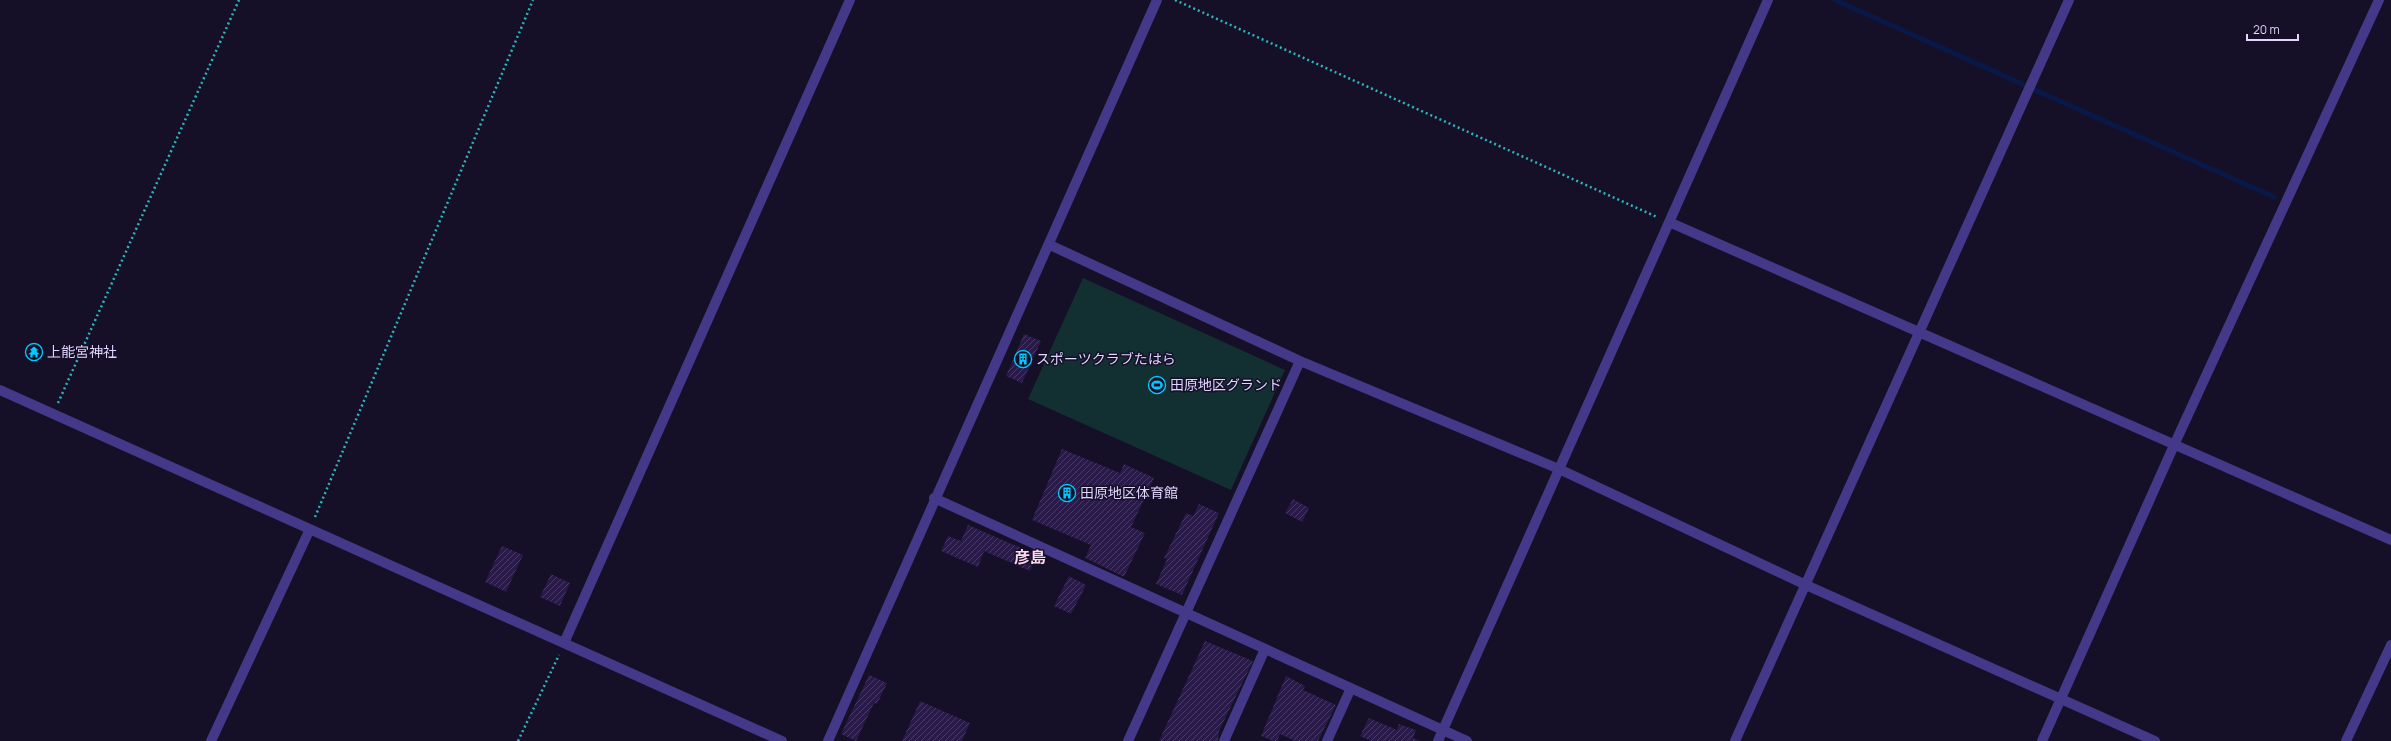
<svg xmlns="http://www.w3.org/2000/svg" width="2391" height="741" font-family="Manrope,'Noto Sans JP',sans-serif">
<style>
.green{fill:#122f32}
.lines{fill:none;stroke-linecap:round;stroke-linejoin:round}
.stream{stroke:#091947;stroke-width:5}
.building{fill:url(#building-hatch)}
.path{stroke:#2cb5bc;stroke-width:2.5;stroke-dasharray:2 3;stroke-linecap:butt}
.minor{stroke:#443988;stroke-width:10}
.labels{text-anchor:middle;stroke-width:3;stroke-linejoin:round;paint-order:stroke}
.poi-label{font-size:14px;fill:#dfd5ff;stroke:#160f28;text-anchor:start}
.quarter-label{font-size:16px;font-weight:bold;fill:#ffd7ec;stroke:#160f28}
</style>
<defs>
<pattern id="building-hatch" width="6" height="6" patternUnits="userSpaceOnUse"><rect width="6" height="6" fill="#291a49"/><path d="M-1 1l2-2M0 6l6-6M5 7l2-2" fill="none" stroke="#483a64"/></pattern>
</defs>
<rect width="100%" height="100%" fill="#160f28"/>
<path class="green" d="M1083,278l202,92 -54,120 -203,-91z"/>
<g class="lines">
<path class="stream" d="M1835,0l439,197"/>
</g>
<path class="building" d="M1024,334l17,7 -19,42 -16,-7z
M1062,449l58,24 4,-9 30,14 -23,49 14,6 -21,44 -39,-19 6,-13 -59,-25z
M1293,499l16,9 -7,14 -17,-9z
M1199,504l20,9 -37,82 -26,-11 11,-25 -3,-1 22,-45 7,3z
M968,525l69,30 -7,16 -46,-20 -6,16 -37,-16 7,-15 13,5z
M502,546l21,9 -17,37 -21,-10z
M551,574l19,9 -10,23 -20,-9z
M1069,576l17,9 -15,29 -17,-8z
M1205,641l48,20 -34,70 -1,10h-59z
M869,675l18,8 -10,21 -3,-1 -18,38 -15,-7z
M1286,676l19,10 -2,4 33,15 -18,36h-23l-15,-7 -3,7h-4l-12,-5z
M920,701l50,22 -8,18h-60z
M1369,718l28,12 2,-6 17,6 -3,8 7,3h-49l-11,-5z"/>
<g class="lines">
<path class="path" d="M1175,0l482,217
M58,403l181,-403
M315,517l218,-517
M518,741l41,-86"/>
<path class="minor" d="M1669,222l722,318
M1050,245l250,116 259,108 247,116 349,156
M0,390l782,351
M934,498l533,243
M564,643l286,-643
M211,741l99,-212
M828,741l329,-741
M1128,741l172,-380
M1224,741l41,-92
M1327,741l24,-53
M1438,741l330,-741
M1735,741l334,-741
M2042,741l133,-298 204,-443
M2346,741l45,-96"/>
</g>
<defs>
<g id="temple-ring" transform="scale(0.9)"><circle r="9.5" fill="#160f28" stroke="#01caff" stroke-width="1.5"/><path d="M0-6L5-2H3V0L6.5 2.5H4V6H1.5V3h-3V6H-4V2.5H-6.5L-3 0V-2H-5Z" fill="#01caff"/></g>
<g id="building-ring" transform="scale(0.9)"><circle r="9.5" fill="#160f28" stroke="#01caff" stroke-width="1.5"/><path d="M-4-6H4V6H1V3H-1V6H-4ZM-2.5-4.3h1.7v1.8h-1.7ZM.8-4.3h1.7v1.8H.8ZM-2.5-1h1.7V.8h-1.7ZM.8-1h1.7V.8H.8Z" fill="#01caff"/></g>
<g id="stadium-ring" transform="scale(0.9)"><circle r="9.5" fill="#160f28" stroke="#01caff" stroke-width="1.5"/><path d="M0-5a6.5 5 0 1 0 0 10a6.5 5 0 1 0 0-10ZM-3.5-1.8h7v3.6h-7Z" fill="#01caff"/></g>
</defs>
<g fill-rule="evenodd">
<use href="#temple-ring" x="34" y="352"/>
<use href="#building-ring" x="1023" y="359"/>
<use href="#stadium-ring" x="1157" y="385"/>
<use href="#building-ring" x="1067" y="493"/>
</g>
<g class="labels">
<g class="poi-label">
<text x="47" y="357">上能宮神社</text>
<text x="1036" y="364">スポーツクラブたはら</text>
<text x="1170" y="390">田原地区グランド</text>
<text x="1080" y="498">田原地区体育館</text>
</g>
<g class="quarter-label">
<text x="1030" y="563">彦島</text>
</g>
</g>
<path d="M2247 34v6h51v-6" fill="none" stroke="#dfd5ff" stroke-width="2"/>
<text x="2253" y="34" font-size="12" fill="#dfd5ff" stroke="#160f28" stroke-width="3" paint-order="stroke">20 m</text>
</svg>
